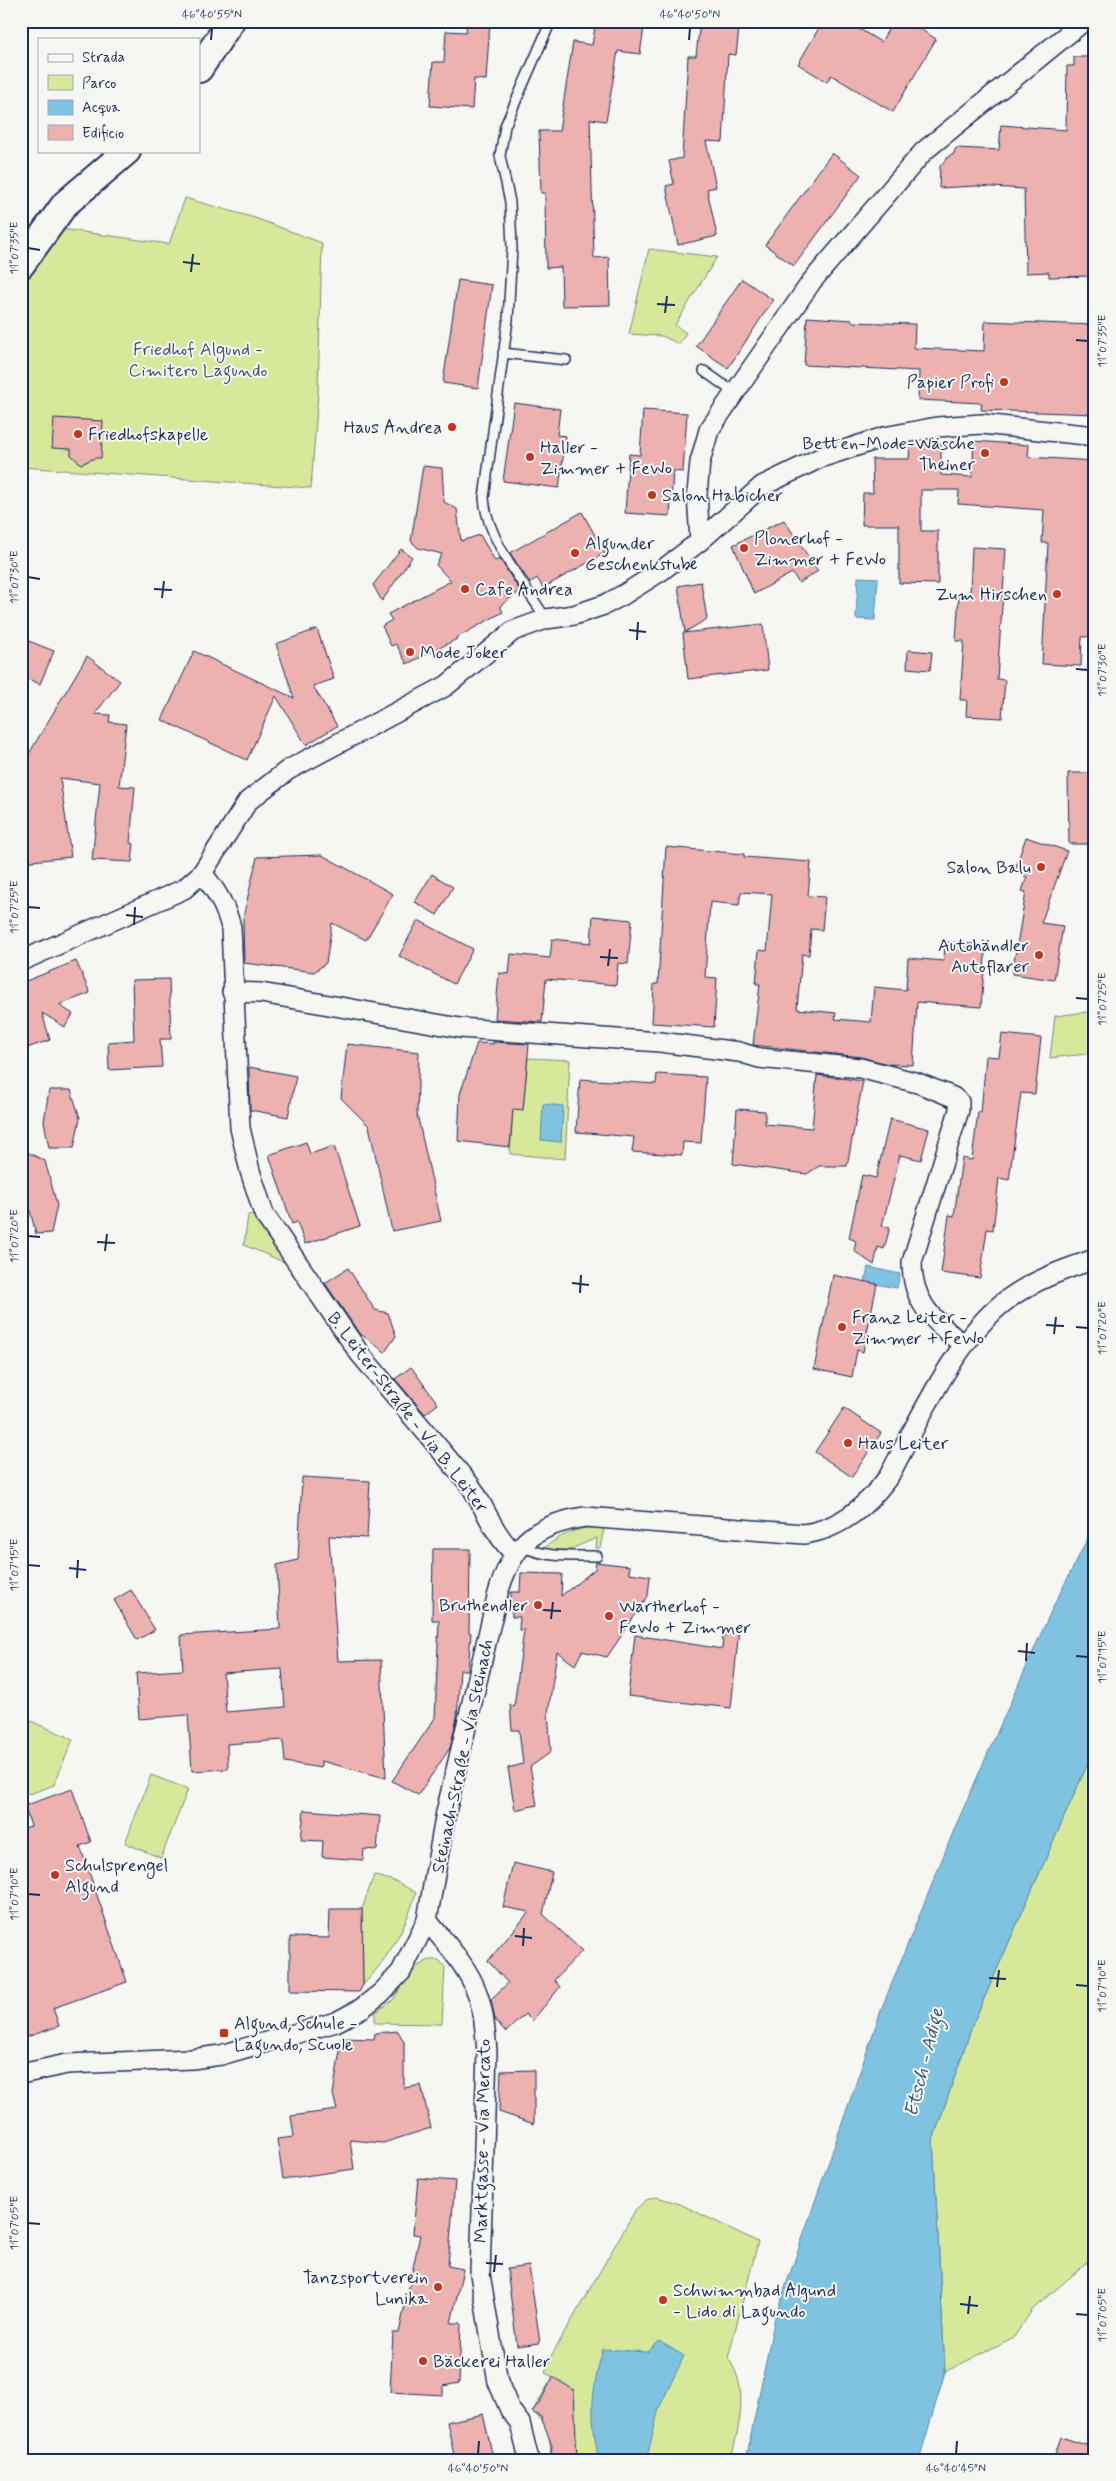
<svg xmlns="http://www.w3.org/2000/svg" width="1116" height="2481" font-family="Mynerve,sans-serif">
<style>
.green{fill:#d7e89b;stroke:#798c7c}
.water{fill:#80c3e1;stroke:#5888ad}
.building{fill:#edb1b0;stroke:#1b2f5e;fill-rule:evenodd}
.lines{fill:none;stroke-linecap:round;stroke-linejoin:round}
.service-casing{stroke:#1b2f5e;stroke-width:12}
.minor-casing{stroke:#1b2f5e;stroke-width:22}
.secondary-casing{stroke:#1b2f5e;stroke-width:30}
.service{stroke:#f6f6f2;stroke-width:9}
.minor{stroke:#f6f6f2;stroke-width:19}
.secondary{stroke:#f6f6f2;stroke-width:26}
.ticks{fill:none;stroke:#1b2f5e;stroke-width:2}
.poi-dot{fill:#c8321e;stroke:#f6f6f2;stroke-width:2}
.labels{text-anchor:middle;stroke-width:4;stroke-linejoin:round;paint-order:stroke}
.park-label{font-size:18px;fill:#41546a;stroke:#f6f6f2}
.poi-label{font-size:18px;fill:#1b2f5e;stroke:#f6f6f2;text-anchor:start}
.street-label{font-size:18px;fill:#1b2f5e;stroke:#f6f6f2}
.water-label{font-size:19px;font-style:italic;fill:#34547f;stroke:#f6f6f2}
.neatline{fill:none;stroke:#1b2f5e;stroke-width:2}
.ticks-label{font-size:12px;text-anchor:middle;fill:#1b2f5e}
</style>
<rect width="100%" height="100%" fill="#f6f6f2"/>
<filter id="ink" filterUnits="userSpaceOnUse"><feTurbulence type="fractalNoise" baseFrequency=".02" numOctaves="2"/><feDisplacementMap in="SourceGraphic" scale="10" xChannelSelector="R" yChannelSelector="G"/><feConvolveMatrix kernelMatrix="1 2 1 2 8 2 1 2 1" color-interpolation-filters="sRGB"/></filter>
<g filter="url(#ink)">
<path class="green" d="M185,198l70,20 67,25 -4,150 -7,95 -290,-21v-181l22,-35 18,-22 108,15z
M649,249l68,8 -42,68 11,8 -7,11 -17,-8 -33,-2z
M1095,1011v42l-45,5 5,-42z
M528,1058l42,2 -5,99 -55,-5 3,-45h10z
M257,1214l36,52 -49,-21 4,-30z
M604,1528l-4,20h-4l1,-10 -29,12h-26c17,-15 38,-25 62,-22z
M21,1717l52,22 -19,46 -24,9 -9,-5z
M1095,1747v509l-62,53 -19,28 -69,35 -12,-232 39,-114z
M151,1775l37,14 -27,69 -36,-15z
M374,1875l23,7 19,11c-11,36 -27,64 -53,92l-1,-76z
M429,1960h10l6,7 -3,57 -67,-1v-10l18,-13 19,-31z
M657,2197l23,7 78,38 -30,116c22,31 11,67 3,102h-181c2,-18 -2,-39 -18,-48l21,-35 -8,-4 5,-15 86,-149 10,-9z"/>
<path class="water" d="M858,577l20,1 -3,42 -19,-1z
M543,1104l20,2 -2,36 -20,-2z
M868,1267l32,7 -3,14 -32,-6z
M1095,1524v223l-123,279 -39,114 12,232 -26,88h-173l29,-143 108,-312 73,-180 96,-216z
M659,2341l25,15 -25,52 -12,49 -49,-1c-8,-45 -7,-63 5,-107l45,3z"/>
<path class="building" d="M467,21h23l-4,59 -12,-1 -2,30 -42,-3 3,-44h11l2,-31 20,1z
M596,21h49l-5,33 -22,-3 -12,70 -16,-2 4,139 15,-1 1,48 -48,1 -1,-39 -15,1 -1,-75h-4l-2,-62h20l14,-89 19,3z
M700,21h40l-4,34 -8,-1 -5,88 -17,-1 10,46 -9,2 10,47 -39,9 -12,-59 8,-2 -5,-23 13,-3 6,-102h8z
M823,21h23l35,21 12,-21h14l29,18 -43,73 -62,-37 -4,7 -29,-18z
M1074,57h21v219l-46,1v-5l-23,1 -2,-84 -48,-3 -37,2 1,-22 10,-11h3l3,-7 43,2 2,-25 65,5 1,-64h7z
M832,153l29,22 -67,91 -29,-21z
M742,279l31,21 -45,68 -32,-22z
M458,280l34,5 -14,103 -35,-5z
M807,317l45,3v2l63,2 -1,24 70,3 1,-30 110,4v89l-114,-4 1,-7 -64,-3 1,-29 -115,-6z
M514,403l46,6 -3,26 9,1 -7,52 -56,-7z
M643,410l44,3 -4,59 -10,-1 -3,45 -45,-3 4,-59 11,1z
M54,418l49,3 -2,37h-6l-14,6 -10,-9v-6l-19,-1z
M974,441l55,4 -1,12 67,4v175l-13,1 -1,29 -39,-2 6,-121h-6l2,-33 -86,-6 1,-14h-38v41h17v53l-39,-1v-58h-37l1,-32h10l-1,-34h37l1,-14 31,-1v31l31,2z
M423,466l19,2 2,34 13,7 4,32 19,-6 15,26 5,-2 20,32 -20,15 3,6 -47,26 1,1 -50,25 -11,-20 -5,2 -9,-20 10,-6 -4,-6 63,-33 -15,-16 6,-11 -24,-6 -7,-7z
M582,512l23,41 -62,35 -6,-10 -7,5 -20,-30z
M784,520l34,51 -19,12 -7,-10 -38,21 -21,-49z
M972,547l34,2 -9,130 8,1 -3,38 -36,-2 1,-16h-7l4,-59h-8l3,-49 11,1z
M401,549l11,8 -30,44 -9,-16z
M701,582l6,37 -22,13 -7,-46z
M763,624l5,46 -80,9 -5,-46z
M317,629l17,50 -21,7 24,40 -31,19 -30,-49 -29,64 -85,-40 32,-69 100,47 -18,-54z
M21,638l33,13 -14,33 -19,-8z
M908,650l24,2 -2,18 -23,-2z
M87,656l33,25 -25,33 15,1 -1,7 17,2 -7,62 16,1 -5,56 4,1 -2,18 -40,-2 8,-77 -40,-5 11,79 -50,5v-108l6,3z
M1068,773h27v71h-26z
M1026,837l41,14 -26,72 22,3 -9,54 -42,-6 14,-82 -4,-1 5,-14 -13,-5z
M666,847l78,7v3l67,5 -3,34 17,1 -3,33 -11,-1 -2,26 -7,-1 -5,55 39,4 -1,6 36,3 3,-35 32,3 2,-32 36,3 1,-19 41,3 -5,62 -64,-5 -4,63 -25,-1 -27,-7 -108,-12 7,-61h-4l3,-34 8,1 5,-57 -31,-2 -2,13 -29,-3 -5,75 12,1 -3,49 -62,-4 2,-39h4z
M322,855l71,39 -27,46 -34,-17 -6,40 -12,9 -70,-9 -1,-45 14,-61z
M432,874l21,13 -16,28 -22,-13z
M593,916l39,4 -4,44 -10,-1 -2,22 -70,-6 -4,43 -47,-3 4,-46 10,1 2,-20 39,4 2,-19 39,4z
M418,920l55,29 -19,35 -55,-28z
M76,961l14,32 -31,12 14,9 -8,13 -23,-14 8,27 -29,10v-67z
M169,979l2,60h-11l2,28 -53,3 -1,-28 26,-2 -2,-60z
M1002,1034l39,4 -6,56 -14,-1 -12,87 -10,-2 -6,52 -6,-1 -7,49 -39,-5 8,-58 5,1 8,-58 10,2 6,-48 3,1 5,-57 13,1z
M493,1042l36,2 -6,66 -10,-1 -3,38 -52,-6 2,-47 17,-51 16,1z
M347,1044l72,8 -2,62 24,107 -49,10 -23,-105 -28,-28z
M249,1067l47,9 -8,41 -38,-7z
M657,1074l49,3 -5,66 -18,-1 -1,13 -50,-3 2,-15 -58,-5 4,-53 76,5z
M817,1075l46,6 -16,85h-28l-12,8 -74,-10 4,-55 28,2v13l47,4z
M49,1090h22l9,28 -6,30h-25l-5,-27z
M890,1119l39,10 -8,31 -21,-5 -18,71 8,1 -6,22 -6,-2 -4,18 -20,-14 2,-10 -7,-3 13,-63 14,3z
M306,1142l4,12 24,-8 26,80 -55,18 -8,-22 -5,2 -23,-69z
M21,1149l24,12 12,44 -6,28 -15,1 -7,-27 -8,5z
M348,1268l27,42 13,3 8,23 -11,16 -26,-19 -34,-50z
M833,1275l44,9 -14,68 -6,-2 -5,27 -38,-8z
M411,1367l27,37 -13,10 -30,-35z
M844,1408l37,25 -29,44 -37,-25z
M302,1477l68,4 -3,57 -38,-2 9,125 43,-1 5,118 -65,-17v7l-36,-6 -2,-22 -56,4 1,25 -36,2 -4,-56 -49,4 -3,-46 47,-3 -2,-35 99,-6 -3,-64 21,-5zM282,1669l3,38 -59,5 -3,-39z
M433,1549h37l-1,84h2l-3,37h-8l-3,47 -7,31 -32,47 -26,-14 43,-63 4,-98h-7z
M596,1562l34,4 -1,7 21,3 -2,20 -41,61 -25,-6 -7,14 -18,-13 -9,61 3,39 -21,15 7,38 -22,5 -7,-42 15,-4 -4,-34h-7l-2,-26 4,3 10,-77h-5l1,-13h-8l-1,-25h9l1,-19 41,1 -1,22 34,-27z
M131,1590l24,40 -18,10 -23,-40z
M739,1629l-8,79 -103,-12 7,-61 87,14 1,-13z
M72,1789l19,53 -11,4 47,136 -74,26 6,18 -38,13v-210l10,-3 -7,-20z
M304,1810l76,6 -3,34 -13,-1 -1,11 -41,-3 1,-16 -22,-1z
M513,1863l39,9 -9,42 39,37 -28,29 6,7 -28,34 -7,-7 -19,18 -11,-12 -4,-21 17,-16 -20,-22 41,-49 -26,-5z
M330,1909h32l1,76 -4,7 -69,-1v-54l39,1z
M398,2031l6,11v46l17,-3 10,43 -48,15 -33,-3 4,29 -71,10 -6,-40 17,-2 -3,-21 46,-6 -4,-16 9,-56 32,1 1,-6z
M534,2070v54l-35,-12 2,-41z
M418,2178l37,3 -7,85 15,3 -12,54h10l-2,60 -16,3v9l-53,-3 3,-59h6l21,-98 -7,-1z
M529,2266l11,77 -23,3 -10,-77z
M553,2377l21,13 3,70h-27l2,-14 -7,-19 -4,-10 -9,-5 9,-12z
M483,2414l9,39 -10,2 1,5h-28l-8,-38z
M1061,2437l34,11v12h-42z"/>
<g class="lines">
<g class="service-casing">
<path id="service" d="M503,353l63,7
M704,371l31,22
M546,619c-22,-36 -59,-79 -62,-121l24,-178 4,-72 -2,-46 -10,-46 5,-30 46,-105
M521,1546c25,12 49,10 76,10"/>
</g>
<g class="minor-casing">
<path id="minor" d="M700,541l-3,-47 3,-32 9,-32 103,-149 112,-130 160,-130
M202,873c14,17 23,32 29,54l9,201 10,43 14,43 96,140 110,131c15,22 24,50 44,68
M21,961l163,-72 18,-16 46,-72 40,-31 158,-84 67,-55 33,-12 28,-4 30,-10 19,-10 38,-24 39,-30 62,-55 58,-28 64,-21 53,-10 45,-3 113,12
M232,992l29,1 199,35 200,14 79,10 20,6 101,10 58,15 35,14 6,5v8l-47,152c0,42 22,58 51,83
M427,1920c17,22 39,44 49,70 8,19 9,41 11,61l-7,223 18,108 12,28 10,13 9,37
M21,2074l46,-10 125,-5 29,-4 115,-33 26,-14 19,-15 20,-21 26,-52 19,-108 51,-215c14,-51 35,-72 88,-80l219,17c37,-5 64,-29 85,-58 30,-56 68,-140 119,-177 26,-19 57,-30 87,-40"/>
</g>
<g class="secondary-casing">
<path id="secondary" d="M199,69l32,-48
M21,265l44,-61 62,-53"/>
</g>
<use href="#service" class="service"/>
<use href="#minor" class="minor"/>
<use href="#secondary" class="secondary"/>
</g>
</g>
<path class="ticks" d="M211,40l1,-12M689,40l1,-12M28,248l12,2M183,262l17,2M191,272l2,-18M657,304l18,1M665,313l2,-17M1076,340l12,1M28,577l12,2M154,589l18,1M162,598l2,-17M629,630l17,2M637,640l1,-18M1076,669l12,1M28,907l12,1M126,915l17,2M134,925l1,-18M600,957l18,1M608,966l2,-17M1076,998l12,1M28,1236l12,1M97,1242l18,1M105,1251l2,-17M572,1283l17,2M580,1293l1,-18M1046,1325l18,1M1076,1327l12,1M1054,1334l2,-17M28,1565l12,1M69,1568l17,2M77,1578l1,-18M543,1610l18,1M551,1619l2,-17M1018,1651l17,2M1076,1656l12,1M1026,1661l1,-18M28,1894l12,1M515,1936l17,2M523,1946l1,-18M989,1978l17,1M1076,1985l12,1M997,1987l2,-17M28,2223l12,1M486,2263l17,1M494,2272l2,-17M960,2304l18,2M968,2314l2,-18M1076,2314l12,1M478,2454l1,-13M956,2454l1,-13"/>
<g class="poi-dot">
<circle cx="1004" cy="382" r="5"/>
<circle cx="452" cy="427" r="5"/>
<circle cx="78" cy="434" r="5"/>
<circle cx="985" cy="453" r="5"/>
<circle cx="530" cy="457" r="5"/>
<circle cx="652" cy="495" r="5"/>
<circle cx="744" cy="548" r="5"/>
<circle cx="575" cy="553" r="5"/>
<circle cx="465" cy="589" r="5"/>
<circle cx="1057" cy="594" r="5"/>
<circle cx="410" cy="652" r="5"/>
<circle cx="1041" cy="867" r="5"/>
<circle cx="1039" cy="955" r="5"/>
<circle cx="842" cy="1327" r="5"/>
<circle cx="848" cy="1443" r="5"/>
<circle cx="538" cy="1605" r="5"/>
<circle cx="609" cy="1616" r="5"/>
<circle cx="55" cy="1875" r="5"/>
<rect x="219" y="2028" width="10" height="10" rx="2.5"/>
<circle cx="438" cy="2287" r="5"/>
<circle cx="663" cy="2300" r="5"/>
<circle cx="423" cy="2361" r="5"/>
</g>
<g class="labels">
<g class="park-label">
<text x="198" y="355">Friedhof Algund -<tspan x="198" dy="21">Cimitero Lagundo</tspan></text>
</g>
<g class="poi-label">
<text x="994" y="388" text-anchor="end">Papier Profi</text>
<text x="442" y="433" text-anchor="end">Haus Andrea</text>
<text x="88" y="440">Friedhofskapelle</text>
<text x="975" y="449" text-anchor="end">Betten-Mode-Wäsche<tspan x="975" dy="21">Theiner</tspan></text>
<text x="540" y="453">Haller -<tspan x="540" dy="21">Zimmer + FeWo</tspan></text>
<text x="662" y="501">Salon Habicher</text>
<text x="754" y="544">Plonerhof -<tspan x="754" dy="21">Zimmer + FeWo</tspan></text>
<text x="585" y="549">Algunder<tspan x="585" dy="21">Geschenkstube</tspan></text>
<text x="475" y="595">Cafe Andrea</text>
<text x="1047" y="600" text-anchor="end">Zum Hirschen</text>
<text x="420" y="658">Mode Joker</text>
<text x="1031" y="873" text-anchor="end">Salon Balu</text>
<text x="1029" y="951" text-anchor="end">Autohändler<tspan x="1029" dy="21">Autoflarer</tspan></text>
<text x="852" y="1323">Franz Leiter -<tspan x="852" dy="21">Zimmer + FeWo</tspan></text>
<text x="858" y="1449">Haus Leiter</text>
<text x="528" y="1611" text-anchor="end">Bruthendler</text>
<text x="619" y="1612">Wartherhof -<tspan x="619" dy="21">FeWo + Zimmer</tspan></text>
<text x="65" y="1871">Schulsprengel<tspan x="65" dy="21">Algund</tspan></text>
<text x="234" y="2029">Algund, Schule -<tspan x="234" dy="21">Lagundo, Scuole</tspan></text>
<text x="428" y="2283" text-anchor="end">Tanzsportverein<tspan x="428" dy="21">Lunika</tspan></text>
<text x="673" y="2296">Schwimmbad Algund<tspan x="673" dy="21">- Lido di Lagundo</tspan></text>
<text x="433" y="2367">Bäckerei Haller</text>
</g>
<g class="street-label">
<text transform="translate(408 1412) rotate(52)" y="6">B. Leiter-Straße - Via B. Leiter</text>
<text transform="translate(462 1756) rotate(-78)" y="6">Steinach-Straße - Via Steinach</text>
<text transform="translate(482 2141) rotate(-89)" y="6">Marktgasse - Via Mercato</text>
</g>
<g class="water-label">
<text transform="translate(923 2062) rotate(-76)" y="7">Etsch - Adige</text>
</g>
</g>
<rect width="1116" height="2481" fill="none" stroke="#f6f6f2" stroke-width="55"/>
<rect x="38" y="38" width="162" height="115" fill="#f6f6f2" stroke="#9ea6b7"/>
<rect x="48" y="54" width="25" height="8" fill="#f6f6f2" stroke="#9ea6b7"/>
<text x="82" y="62" font-size="15" fill="#1b2f5e">Strada</text>
<rect x="48" y="75" width="25" height="15" fill="#d7e89b" stroke="#9ea6b7"/>
<text x="82" y="88" font-size="15" fill="#1b2f5e">Parco</text>
<rect x="48" y="100" width="25" height="15" fill="#80c3e1" stroke="#9ea6b7"/>
<text x="82" y="112" font-size="15" fill="#1b2f5e">Acqua</text>
<rect x="48" y="125" width="25" height="15" fill="#edb1b0" stroke="#9ea6b7"/>
<text x="82" y="138" font-size="15" fill="#1b2f5e">Edificio</text>
<rect x="28" y="28" width="1060" height="2426" class="neatline"/>
<g class="ticks-label">
<text x="212" y="18">46°40'55"N</text>
<text x="690" y="18">46°40'50"N</text>
<text transform="translate(14 248) rotate(-90)" y="4">11°07'35"E</text>
<text transform="translate(1102 341) rotate(-90)" y="4">11°07'35"E</text>
<text transform="translate(14 577) rotate(-90)" y="4">11°07'30"E</text>
<text transform="translate(1102 670) rotate(-90)" y="4">11°07'30"E</text>
<text transform="translate(14 907) rotate(-90)" y="4">11°07'25"E</text>
<text transform="translate(1102 999) rotate(-90)" y="4">11°07'25"E</text>
<text transform="translate(14 1236) rotate(-90)" y="4">11°07'20"E</text>
<text transform="translate(1102 1328) rotate(-90)" y="4">11°07'20"E</text>
<text transform="translate(14 1565) rotate(-90)" y="4">11°07'15"E</text>
<text transform="translate(1102 1657) rotate(-90)" y="4">11°07'15"E</text>
<text transform="translate(14 1894) rotate(-90)" y="4">11°07'10"E</text>
<text transform="translate(1102 1986) rotate(-90)" y="4">11°07'10"E</text>
<text transform="translate(14 2223) rotate(-90)" y="4">11°07'05"E</text>
<text transform="translate(1102 2315) rotate(-90)" y="4">11°07'05"E</text>
<text x="478" y="2472">46°40'50"N</text>
<text x="956" y="2472">46°40'45"N</text>
</g>
</svg>
